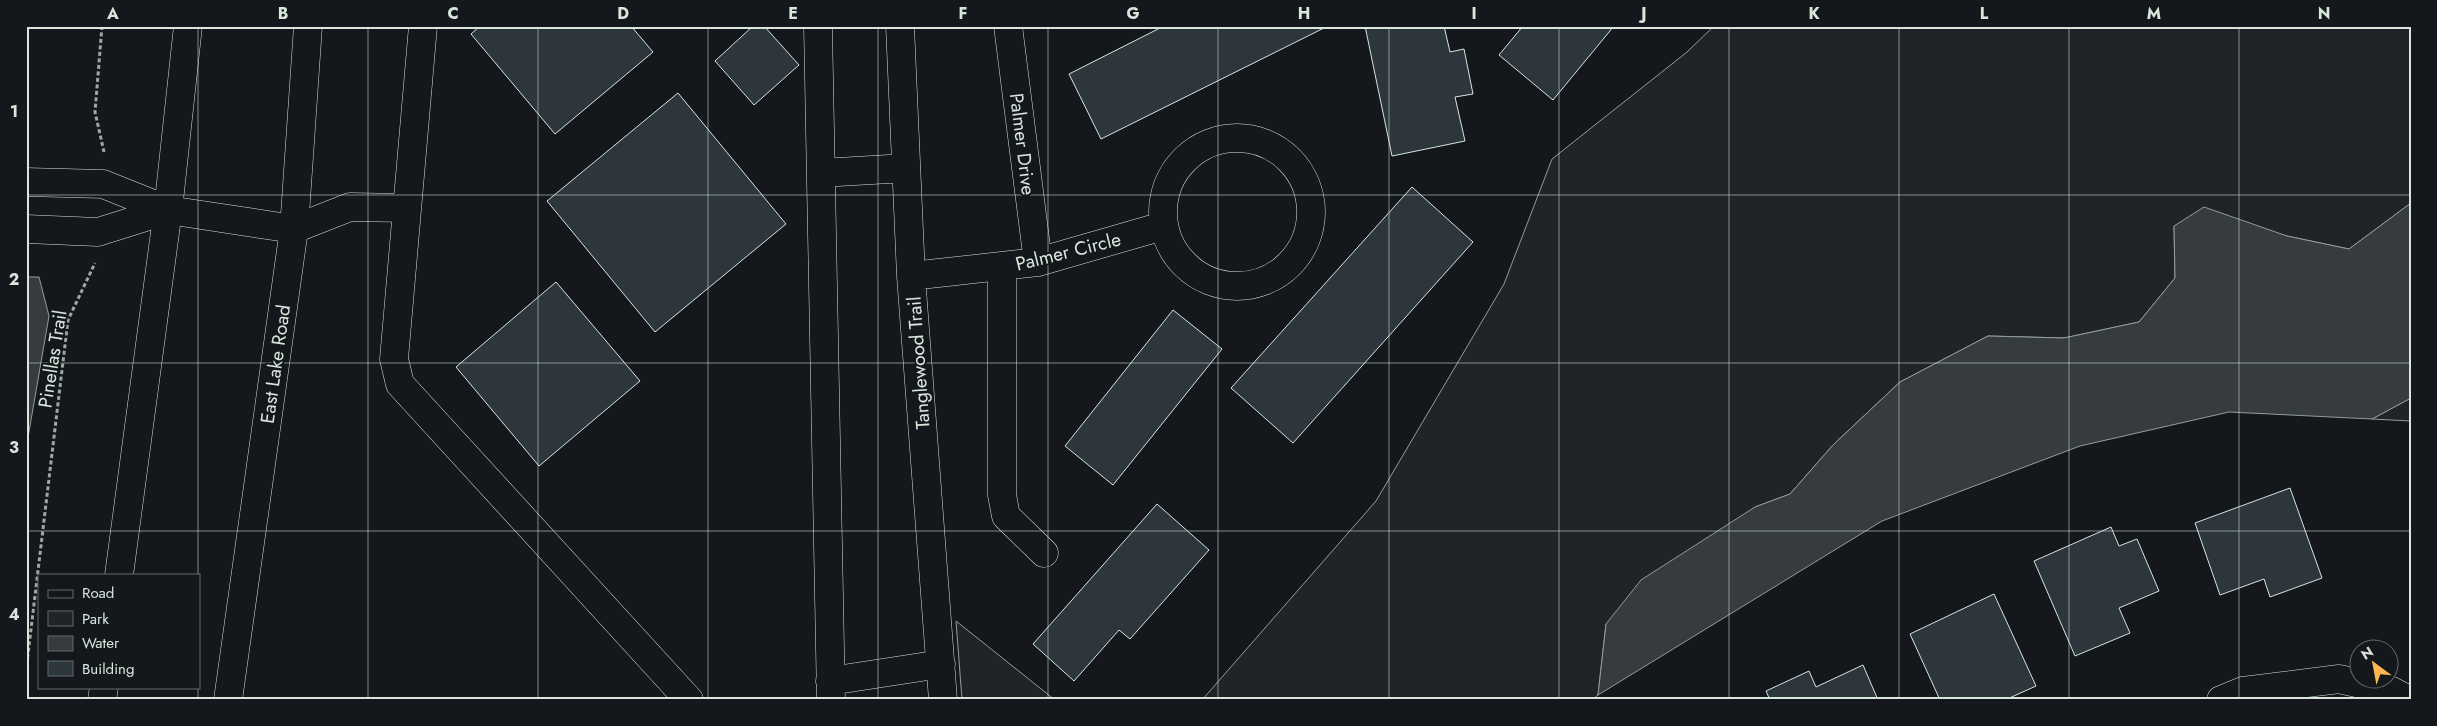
<svg xmlns="http://www.w3.org/2000/svg" width="2437" height="726" font-family="Jost,sans-serif">
<style>
.green{fill:#202428;stroke:#939e99}
.water{fill:#363b3e;stroke:#939e99}
.building{fill:#2c363c;stroke:#d8e6dc}
.lines{fill:none;stroke-linecap:round;stroke-linejoin:round}
.minor-casing{stroke:#d8e6dc;stroke-width:29}
.major-casing{stroke:#d8e6dc;stroke-width:29}
.path{stroke:#9da8a2;stroke-width:3;stroke-dasharray:4 2.5;stroke-linecap:butt}
.minor{stroke:#14181c;stroke-width:28}
.major{stroke:#14181c;stroke-width:28}
.grid{fill:none;stroke:#d8e6dc;stroke-width:1;stroke-opacity:0.55}
.labels{text-anchor:middle;stroke-width:4;stroke-linejoin:round;paint-order:stroke}
.street-label{font-size:19px;fill:#d8e6dc;stroke:#14181c}
.neatline{fill:none;stroke:#d8e6dc;stroke-width:2}
.grid-label{font-size:16px;text-anchor:middle;font-weight:bold;fill:#d8e6dc}
</style>
<rect width="100%" height="100%" fill="#14181c"/>
<path class="green" d="M1714,26h697v177l-62,46 -62,-13 -113,-10 1,52 -36,44 -75,16 -76,-2 -88,46 -67,63 -43,49 -35,13 -149,117 -8,71 -6,5h-390l174,-199 128,-217 48,-125 135,-107z
M2411,398v23l-39,-2z
M956,621l99,79h-93z"/>
<path class="water" d="M2411,203v195l-39,21 -143,-7 -149,34 -198,75 -284,174 8,-71 35,-44 114,-73 35,-13 43,-49 67,-63 88,-46 76,2 75,-16 36,-44 -1,-52 30,-19 83,29 62,13z
M26,277h13l10,39 -23,133z"/>
<path class="building" d="M480,26h151l22,26 -98,82 -84,-100z
M753,26h11l35,39 -45,40 -39,-44z
M1164,26h164l-227,113 -32,-65z
M1365,26h79l6,26 14,-3 9,45 -18,3 10,44 -73,15z
M1523,26h91l-61,74 -54,-45z
M678,93l108,131 -131,108 -108,-131z
M1412,187l61,55 -180,201 -62,-55z
M556,282l84,99 -101,85 -83,-99z
M1173,310l49,39 -109,136 -48,-39z
M2290,488l32,90 -52,19 -6,-18 -44,16 -25,-72z
M1157,504l52,46 -79,89 -11,-9 -45,51 -41,-37z
M2111,527l8,19 18,-7 22,52 -40,17 11,25 -55,23 -41,-95z
M1994,594l42,92 -31,14h-65l-30,-66z
M1863,665l15,35h-108l-4,-9 43,-20 7,16z"/>
<g class="lines">
<g class="minor-casing">
<path id="minor" d="M423,26l-29,333 6,25 289,316
M818,26l13,674
M900,26l11,250 32,424
M1008,26l30,236
M1163 212a74 74 0 1 1 148 0a74 74 0 1 1-148 0Z
M821,173l85,-5
M26,182l77,2 65,26 126,19 56,-22 57,1
M26,229l72,3 70,-22
M1002,266v229l4,21 38,37
M911,276l127,-14 125,-36
M830,681l111,-17
M2221,700l22,-9 96,-12 53,12 17,9"/>
</g>
<g class="major-casing">
<path id="major" d="M119,575l49,-365 20,-184
M102,700l2,-13
M228,700l66,-471 14,-203"/>
</g>
<path class="path" d="M102,26l-7,86 9,40
M26,671l42,-351 27,-57"/>
<use href="#minor" class="minor"/>
<use href="#major" class="major"/>
</g>
<path class="grid" d="M198,26v549M368,26v674M538,26v674M708,26v674M878,26v674M1048,26v674M1218,26v674M1389,26v674M1559,26v674M1729,26v674M1899,26v674M2069,26v674M2239,26v674M26,195h2385M26,363h2385M26,531h2385M198,687v13"/>
<g class="labels">
<g class="street-label">
<text transform="translate(1023 144) rotate(83)" y="7">Palmer Drive</text>
<text transform="translate(1068 251) rotate(-14)" y="7">Palmer Circle</text>
<text transform="translate(52 359) rotate(-81)" y="7">Pinellas Trail</text>
<text transform="translate(918 363) rotate(-94)" y="7">Tanglewood Trail</text>
<text transform="translate(275 364) rotate(-82)" y="7">East Lake Road</text>
</g>
</g>
<rect width="2437" height="726" fill="none" stroke="#14181c" stroke-width="55"/>
<rect x="38" y="574" width="162" height="115" fill="#14181c" stroke="#626a69"/>
<rect x="48" y="590" width="25" height="8" fill="#14181c" stroke="#626a69"/>
<text x="82" y="598" font-size="15" fill="#d8e6dc">Road</text>
<rect x="48" y="611" width="25" height="15" fill="#202428" stroke="#626a69"/>
<text x="82" y="624" font-size="15" fill="#d8e6dc">Park</text>
<rect x="48" y="636" width="25" height="15" fill="#363b3e" stroke="#626a69"/>
<text x="82" y="648" font-size="15" fill="#d8e6dc">Water</text>
<rect x="48" y="661" width="25" height="15" fill="#2c363c" stroke="#626a69"/>
<text x="82" y="674" font-size="15" fill="#d8e6dc">Building</text>
<g transform="translate(2374 664) rotate(328)"><circle r="24" fill="#14181c" stroke="#626a69"/>
<path d="M0-4L9 19L0 12L-9 19Z" fill="#ffb74d"/>
<text y="-8" font-size="14" font-weight="bold" text-anchor="middle" fill="#d8e6dc">N</text>
</g>
<rect x="28" y="28" width="2382" height="670" class="neatline"/>
<g class="grid-label">
<text x="113" y="19">A</text>
<text x="283" y="19">B</text>
<text x="453" y="19">C</text>
<text x="623" y="19">D</text>
<text x="793" y="19">E</text>
<text x="963" y="19">F</text>
<text x="1133" y="19">G</text>
<text x="1304" y="19">H</text>
<text x="1474" y="19">I</text>
<text x="1644" y="19">J</text>
<text x="1814" y="19">K</text>
<text x="1984" y="19">L</text>
<text x="2154" y="19">M</text>
<text x="2324" y="19">N</text>
<text x="14" y="117">1</text>
<text x="14" y="285">2</text>
<text x="14" y="453">3</text>
<text x="14" y="620">4</text>
</g>
</svg>
